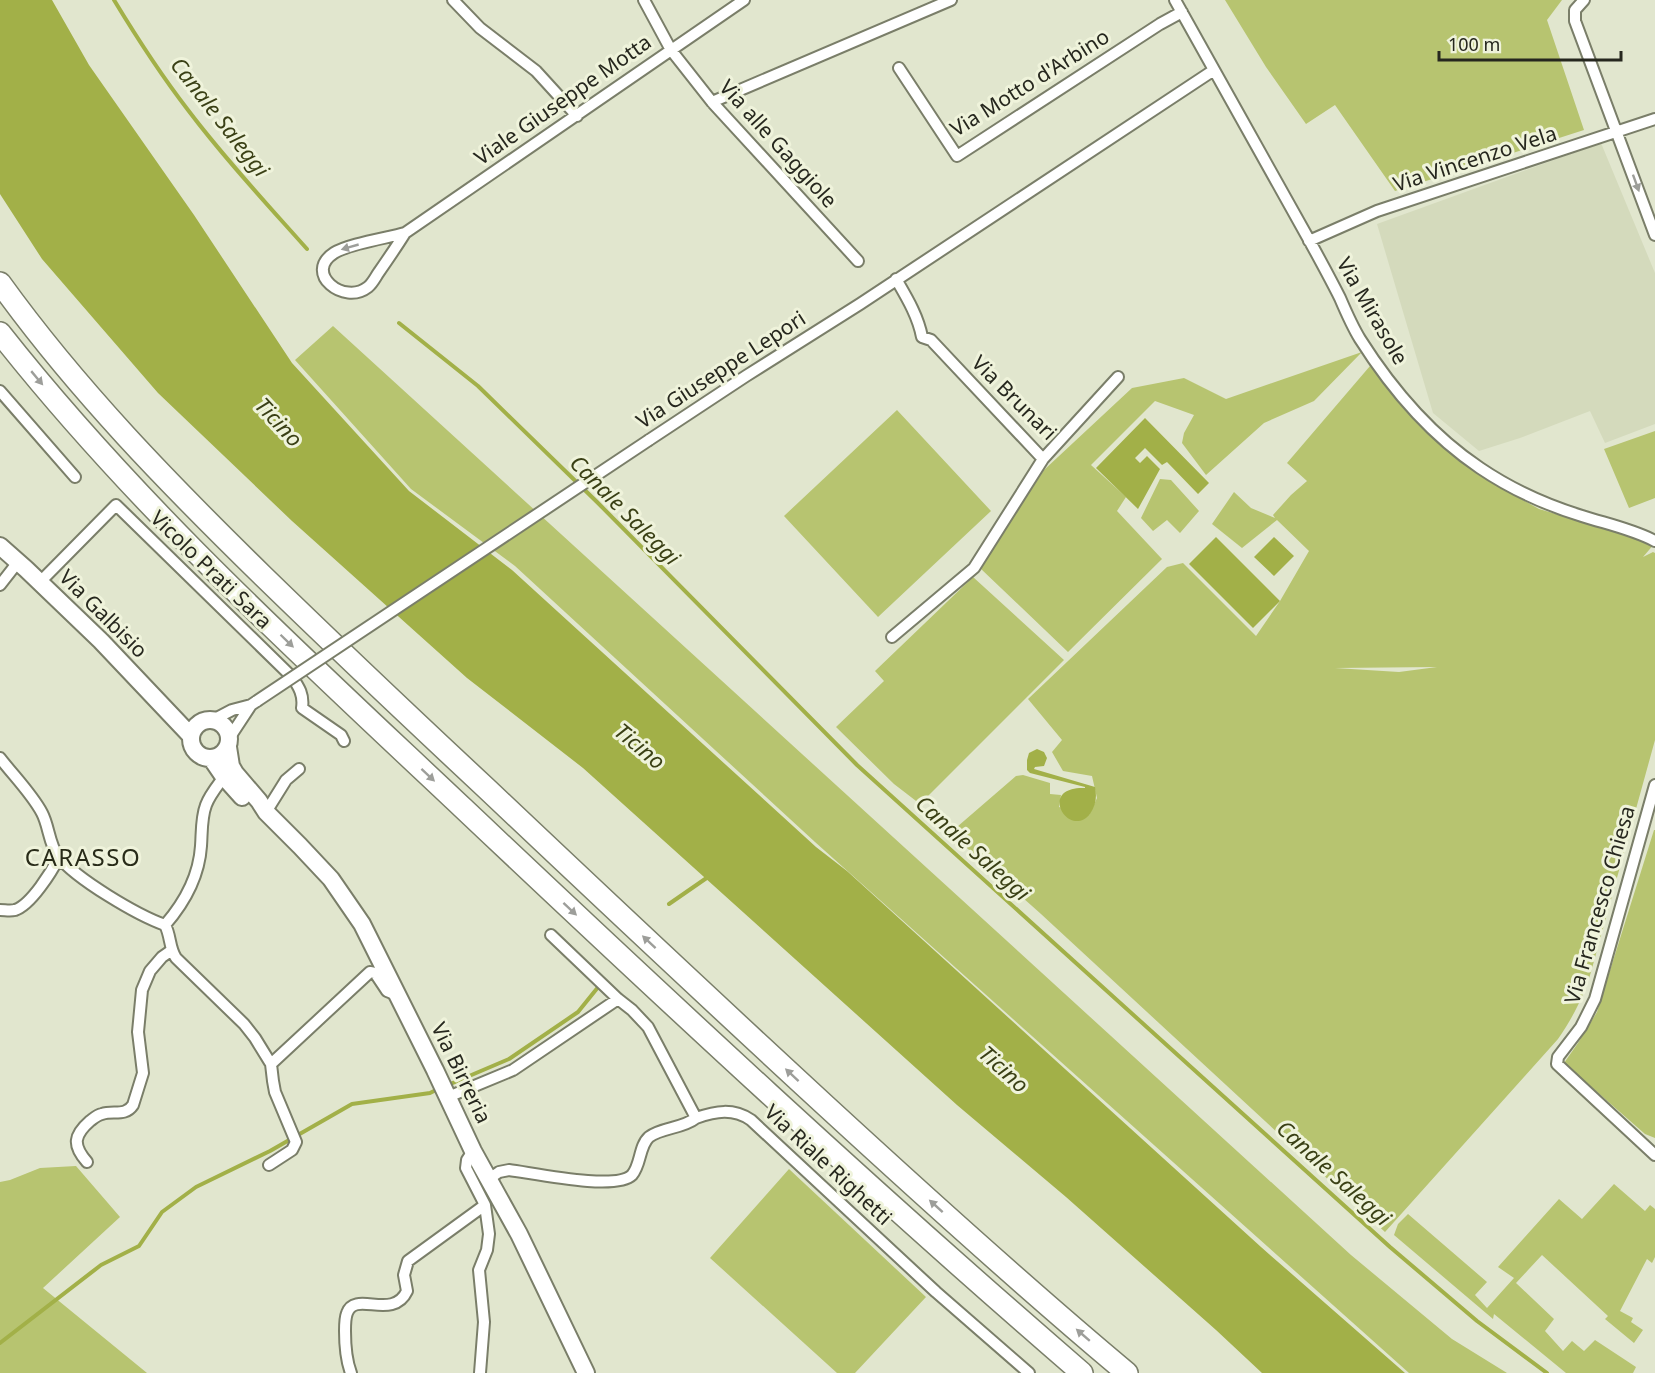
<svg xmlns="http://www.w3.org/2000/svg" width="1655" height="1373" font-family="'Noto Sans',sans-serif">
<style>
.built{fill:#d4dabc}
.green{fill:#b7c470;fill-rule:evenodd}
.water{fill:#a2b048}
.lines{fill:none;stroke-linecap:round;stroke-linejoin:round}
.stream{stroke:#a2b048;stroke-width:4}
.street-casing{stroke:#7a7e69;stroke-width:14}
.secondary-casing{stroke:#7a7e69;stroke-width:20}
.highway-casing{stroke:#7a7e69;stroke-width:24}
.street{stroke:#fff;stroke-width:10}
.secondary{stroke:#fff;stroke-width:16}
.highway{stroke:#fff;stroke-width:21}
.street-bridge-casing{stroke:#7a7e69;stroke-width:14;stroke-linecap:butt}
.street-bridge{stroke:#fff;stroke-width:10}
.oneway{fill:#9d9e9a}
.labels{text-anchor:middle;stroke-width:6;stroke-linejoin:round;paint-order:stroke}
.street-label{font-size:21px;fill:#26271e;stroke:#eff3db}
.water-label{font-size:22px;font-style:italic;fill:#3a4015;stroke:#eff3db}
.quarter-label{font-size:24px;letter-spacing:1.5px;fill:#282b18;stroke:#eff3db}
</style>
<rect width="100%" height="100%" fill="#e1e6ce"/>
<path class="built" d="M1601,143l54,130v151l-50,19 -15,-32 -70,27 -41,13 -46,-38 -56,-189z"/>
<path class="green" d="M1225,0h337l-15,20 37,110 -189,61 -60,-86 -29,19 -40,-57z
M333,326l1018,929 101,84 55,34h-98l-594,-531 -300,-276 -104,-77 -116,-129z
M1362,352l-48,49 -50,22 -58,52 -24,-32 2,-10 10,-18 -39,-14 -64,64 35,32 -9,14 45,48 -94,93 -88,-84 64,-98 88,-82 52,-10 42,21z
M1370,366l52,60 62,52 55,31 116,34 -12,14 10,-5 2,1v187l-64,232c-8,26 -18,45 -33,67l-173,193 -344,-318 -91,-81 66,-57 7,-1 27,8v11l11,1 -2,12 30,8 8,-17 -5,-22 -29,-5 -11,-19 10,-12 -34,-41 139,-132 16,-4 73,73 24,-35 29,-50 -32,-31 -35,28 -30,-24 22,-32 17,16 24,10 -2,-3 18,-20 16,-14 -20,-18zM1437,667l-38,5 -64,-4z
M897,410l94,101 -113,106 -94,-101z
M1655,431v67l-26,10 -25,-59z
M1160,479l11,1 28,31 -19,22 -13,-13 -14,11 -12,-13z
M973,577l91,83 -144,144 -26,-20 -58,-57 48,-46 -9,-10z
M1654,830h1v308l-10,-4 -81,-71 14,-20 19,-31z
M76,1166l44,51 -77,71 104,85h-147v-191l10,-2 30,-12z
M789,1169l137,128 -71,76h-18l-127,-115z
M1614,1184l31,27 5,-6 5,4v48l-3,6 -5,-4 -27,52 13,7 -2,4 12,8 -9,13 -29,-24 3,-3 -66,-61 -26,28 38,36 -9,12 18,20 9,-10 12,10 11,-11 41,27 -3,6h-67l-72,-59 -1,5 -99,-84 4,-11 10,-10 79,68 -12,13 12,13 27,-30 -16,-11 61,-68 23,20z"/>
<path class="water" d="M0,0h52l37,65 105,150 98,148 117,128 103,79 304,277 31,24 414,376 144,126h-143l-46,-43 -150,-133 -109,-92 -374,-337 -116,-90 -175,-157 -134,-128 -116,-134 -42,-65z
M1145,418l64,65 -11,11 -31,-32 -5,3 -17,-17 -10,10 5,5 7,-7 13,13 -22,40 -42,-41z
M1216,537l64,64 -27,27 -64,-64z
M1274,537l20,19 -20,20 -20,-19z
M1037,749l7,3 3,6 -3,8 -9,1 -1,2 61,18c2,10 1,18 -5,27 -21,26 -54,-28 -5,-26v-1l-55,-14 -3,-3v-10l2,-7z"/>
<g class="lines">
<path class="stream" d="M114,0c23,38 47,75 74,110 37,49 79,94 119,139
M399,323l79,63 119,116 260,263 533,482 87,74 70,52
M669,904l39,-27
M448,1085l61,-26 69,-47 21,-26
M0,1343l101,-78 38,-19 23,-34 34,-25 74,-36 82,-47 78,-11 8,-4"/>
<g class="street-casing">
<path id="street" d="M453,0l27,28 56,43 41,45
M644,0l27,50 41,52 146,159
M1175,0c45,79 88,159 133,238 11,20 22,40 32,60 6,14 12,28 20,41 31,49 71,96 120,129 31,21 66,37 102,48 25,8 50,13 73,25
M1584,0l-9,10v11l80,214
M899,68l58,88 203,-132 22,-12
M712,102l239,-102
M405,233c-8,13 -17,26 -26,39 -3,4 -6,11 -11,15 -24,19 -65,-14 -34,-34 14,-9 53,-15 71,-20l339,-233
M1309,241l68,-30 278,-92
M896,279c11,19 22,37 26,58l9,3 112,119 75,-82
M0,391l75,86
M649,440l97,-64 114,-72 354,-234
M40,582l76,-77 176,172c7,10 12,18 10,31l39,27 3,6
M0,585l18,-23
M892,637l82,-69 69,-109
M213,720l19,-10 19,-5
M230,737l21,-32 6,-4
M0,758c13,17 32,36 42,55 7,13 7,31 16,43 18,23 79,59 107,69 6,11 4,23 11,33l68,66 11,14 16,26 2,17 2,11 21,50 -4,8 -23,15
M1655,785l-60,214 -14,28 -23,30 -1,7 98,91
M266,812l20,-32 13,-11
M0,910c5,0 10,1 15,0 16,-5 37,-39 44,-53
M165,925c20,-23 34,-48 36,-79 1,-13 0,-28 5,-41 4,-11 13,-21 20,-31
M551,935l67,64 14,11 16,17 48,91c20,-7 37,-10 55,2l185,172 93,81
M271,1064l99,-92 5,1 12,18 5,2
M448,1097l65,-27 105,-71
M473,1151l-6,9 -1,8 19,37 4,29 -2,16 -8,20 5,52 -4,51
M87,1162c-15,-17 -13,-27 3,-41 4,-3 7,-6 12,-7 11,-4 23,3 31,-9l10,-32 -5,-41 4,-42 8,-19 12,-14 10,-7
M489,1179l10,-7 10,-2c24,3 107,21 123,5 9,-10 7,-29 17,-38 13,-10 33,-8 47,-19
M351,1373c-5,-13 -6,-28 -6,-42 0,-6 0,-13 2,-18 8,-23 46,8 60,-22l-3,-16 4,-14 77,-56"/>
</g>
<g class="secondary-casing">
<path id="secondary" d="M0,546l26,23 75,72 90,95
M191 739a19 19 0 1 1 38 0a19 19 0 1 1-38 0Z
M228,747l3,19 4,7 24,28 7,11 34,34 31,33 31,45 73,146 38,81 46,83 67,139
M211,758l13,19 18,20"/>
</g>
<g class="highway-casing">
<path id="highway" d="M0,283c77,107 169,201 263,293 74,72 148,142 223,212 113,107 226,213 340,318 99,91 198,181 301,267
M0,333c137,174 302,323 463,475 203,192 407,382 619,565"/>
</g>
<use href="#street" class="street"/>
<use href="#secondary" class="secondary"/>
<use href="#highway" class="highway"/>
<g class="street-bridge-casing">
<path id="street-bridge" d="M257,701l392,-261"/>
</g>
<use href="#street-bridge" class="street-bridge"/>
</g>
<defs><path id="oneway-solid" d="M-6-.8H1V-3.2L6.5 0L1 3.2V.8H-6Z" transform="scale(1.5)"/></defs>
<g class="oneway">
<use href="#oneway-solid" transform="translate(1636 183) rotate(70)"/>
<use href="#oneway-solid" transform="translate(350 247) rotate(164)"/>
<use href="#oneway-solid" transform="translate(37 378) rotate(50)"/>
<use href="#oneway-solid" transform="translate(287 641) rotate(44)"/>
<use href="#oneway-solid" transform="translate(428 775) rotate(43)"/>
<use href="#oneway-solid" transform="translate(570 909) rotate(43)"/>
<use href="#oneway-solid" transform="translate(649 942) rotate(-137)"/>
<use href="#oneway-solid" transform="translate(792 1075) rotate(-137)"/>
<use href="#oneway-solid" transform="translate(936 1206) rotate(-138)"/>
<use href="#oneway-solid" transform="translate(1083 1335) rotate(-139)"/>
</g>
<g class="labels">
<g class="street-label">
<text transform="translate(1030 83) rotate(-32)" y="7">Via Motto d'Arbino</text>
<text transform="translate(563 100) rotate(-35)" y="7">Viale Giuseppe Motta</text>
<text transform="translate(778 144) rotate(48)" y="7">Via alle Gaggiole</text>
<text transform="translate(1475 159) rotate(-18)" y="7">Via Vincenzo Vela</text>
<text transform="translate(1372 311) rotate(60)" y="7">Via Mirasole</text>
<text transform="translate(721 370) rotate(-33)" y="7">Via Giuseppe Lepori</text>
<text transform="translate(1014 398) rotate(45)" y="7">Via Brunari</text>
<text transform="translate(211 570) rotate(44)" y="7">Vicolo Prati Sara</text>
<text transform="translate(103 614) rotate(45)" y="7">Via Galbisio</text>
<text transform="translate(1600 905) rotate(-74)" y="7">Via Francesco Chiesa</text>
<text transform="translate(461 1073) rotate(64)" y="7">Via Birreria</text>
<text transform="translate(828 1165) rotate(43)" y="7">Via Riale Righetti</text>
</g>
<g class="water-label">
<text transform="translate(220 117) rotate(52)" y="8">Canale Saleggi</text>
<text transform="translate(279 422) rotate(47)" y="8">Ticino</text>
<text transform="translate(625 510) rotate(45)" y="8">Canale Saleggi</text>
<text transform="translate(640 746) rotate(40)" y="8">Ticino</text>
<text transform="translate(973 848) rotate(42)" y="8">Canale Saleggi</text>
<text transform="translate(1004 1069) rotate(42)" y="8">Ticino</text>
<text transform="translate(1334 1173) rotate(42)" y="8">Canale Saleggi</text>
</g>
<g class="quarter-label">
<text x="83" y="866">CARASSO</text>
</g>
</g>
<path d="M1439 51v9h182v-9" fill="none" stroke="#26271e" stroke-width="3"/>
<text x="1448" y="51" font-size="18" fill="#26271e" stroke="#eff3db" stroke-width="4.5" paint-order="stroke">100 m</text>
</svg>
